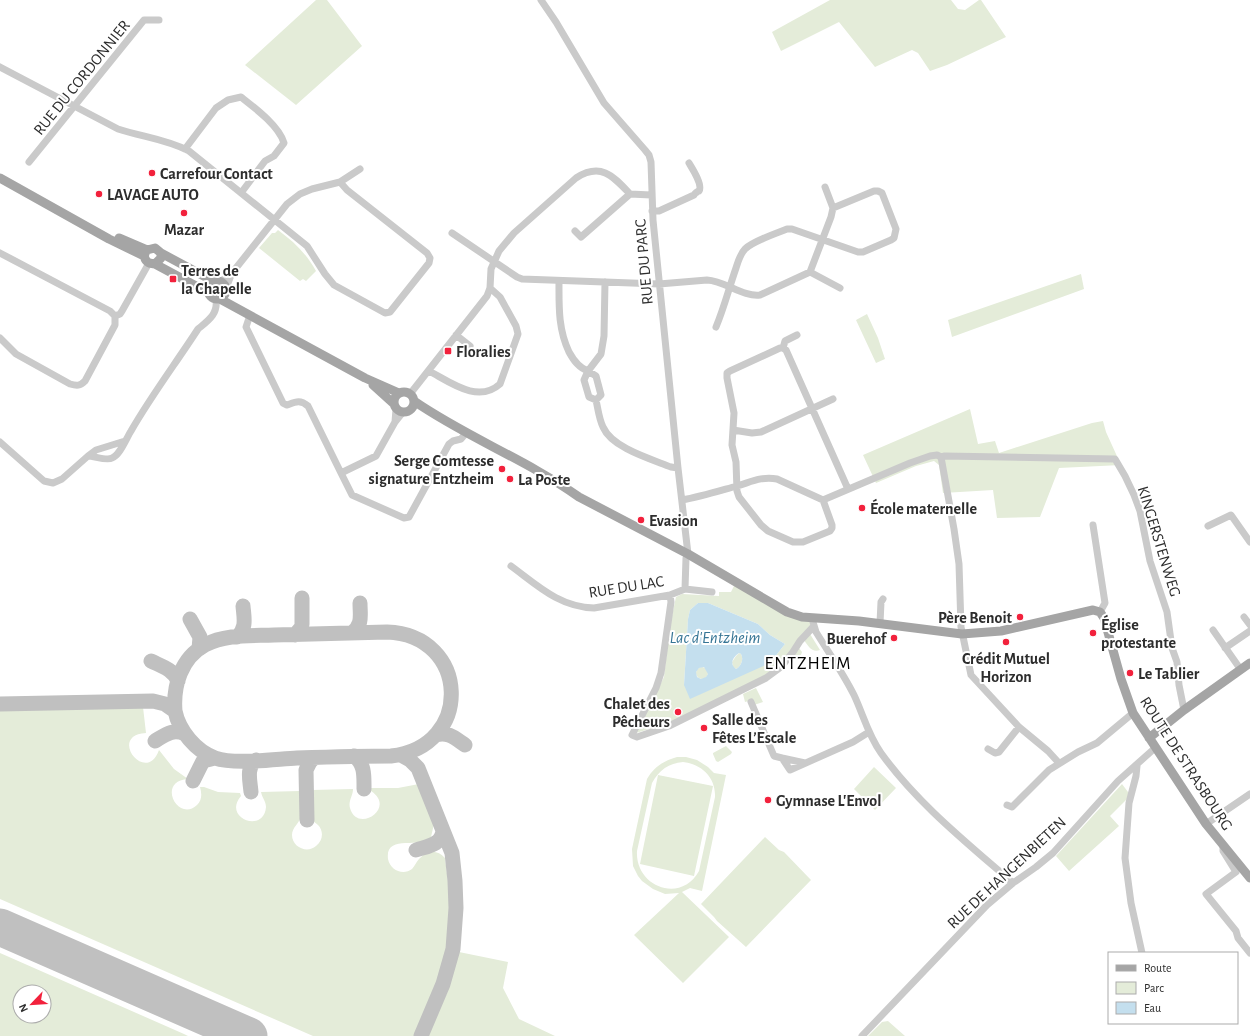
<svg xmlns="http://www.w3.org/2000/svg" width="1250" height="1036" font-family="'Alegreya Sans',sans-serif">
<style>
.green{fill:#e4ecd9;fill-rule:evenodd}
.water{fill:#c4dfee;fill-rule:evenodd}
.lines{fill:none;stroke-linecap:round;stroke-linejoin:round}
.taxiway{stroke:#c0c0c0;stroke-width:15}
.runway{stroke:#c0c0c0;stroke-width:37}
.minor{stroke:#cacaca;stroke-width:7}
.major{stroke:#a5a5a5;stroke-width:9}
.poi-dot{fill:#f2213c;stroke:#fff;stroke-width:1.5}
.labels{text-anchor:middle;stroke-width:4;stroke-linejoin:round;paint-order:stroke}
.street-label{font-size:16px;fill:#2d2d2d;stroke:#fff}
.poi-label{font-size:16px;font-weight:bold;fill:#2d2d2d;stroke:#fff;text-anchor:start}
.water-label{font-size:17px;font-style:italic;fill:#367595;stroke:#fff}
.quarter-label{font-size:18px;letter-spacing:1px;fill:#000;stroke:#fff}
</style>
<rect width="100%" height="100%" fill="#fff"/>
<path class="green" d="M316,0h11l35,46 -66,59 -51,-40z
M830,0h121l7,9 7,1 14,-10h2l25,37 -59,28 -17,6 -12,-18 -6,-3 -37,17 -36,-45 -58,29 -9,-19z
M278,230c16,12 28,23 38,41l-10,10 -3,-2 -3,2 -41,-33 13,-15h3z
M1081,274l3,15 -132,48 -4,-17z
M867,314l11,24 7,21 -9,4 -20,-43z
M970,409l8,35 17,-3 4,12 93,-30 11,-2 3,11 15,33 -62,3 -19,49 -43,1 -4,-28 -50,3 -4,-28 -5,-4 -18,5 -40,17 -13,-28z
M735,584l75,37 3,8 -3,5 10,16c-8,3 -12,-4 -16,-10l-5,8 3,4 -2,6 -7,-4 -21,18 -103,51 -33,10 28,-56 6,-52 6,-28 6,-3 37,2v-4h12zM698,603h10l50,21 12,11 15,9 -15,19 -86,22 4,-66 2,-9z
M739,653l2,1c3,5 0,13 -5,15l-3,-2 -1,-5 4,-6z
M696 673a6 6 0 1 1 12 0a6 6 0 1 1-12 0Z
M756,688l7,14 -9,3 -2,-5 -7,2 -2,-8z
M143,707l3,26c-39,2 0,53 13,17l15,19 14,10c-32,2 -10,44 9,26 5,-5 5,-11 3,-18h4l14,5 22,1 1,3c-19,22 23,38 25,11 0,-6 -4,-9 -5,-15l39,-1c1,8 3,17 1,25 -1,7 -9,11 -9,19 0,12 15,19 24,11 7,-5 8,-15 2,-21 -2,-2 -4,-3 -5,-4 -3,-8 -1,-23 -1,-31l41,-1c0,7 -5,12 -3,19 7,26 47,0 21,-17v-3h27l21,-4 14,35 1,5 -3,13c-11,13 -46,-4 -43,22 2,11 15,17 24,10 3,-3 4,-7 7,-10 8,-9 18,-10 26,-1l5,39 -3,48 -11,41 -21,50h-102l-313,-137v-188z
M726,746l6,6 -1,2 -13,8 -2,-1 -3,-7v-1z
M677,757h9l11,3 11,7 6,6 12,2 -24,116 -12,-3 -8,4 47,45 -46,46 -49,-48 45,-42 -14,1 -12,-5 -11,-8 -4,-5 -5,-10 -1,-17 15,-70c7,-12 16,-18 30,-22zM683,762c19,2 33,16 32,35l-16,74c-18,33 -64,16 -62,-20l15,-68c7,-13 17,-20 31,-21z
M874,767l22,21 -21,22 -21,-21z
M658,775l55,11 -19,90 -54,-12z
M1122,784l6,8v6l-18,18 9,10 -50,45 -13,-15z
M765,837l14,13 5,2 27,28 -65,67 -29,-26 -3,-4 -13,-13z
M459,952l49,10 -5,26 16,31 36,17h-128l20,-43z
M0,953l184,81 4,2h-188zM20,992h24v24h-24z
M888,1021l17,15h-37l14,-14z"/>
<path class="water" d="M698,603h10l50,21 12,11 15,9 -15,19 -80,36 -6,-14 4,-66 2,-9zM739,653l2,1c3,5 0,13 -5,15 -7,-5 -3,-12 3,-16zM704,667l4,7 -2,3 -5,2 -4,-2 -1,-5 3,-4z"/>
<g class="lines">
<path class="taxiway" d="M190,619l10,18 -1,12
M352,633c11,-9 8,-17 8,-30
M295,635l6,-7 1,-4v-26
M237,637c10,-9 7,-19 6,-31
M151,661c10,5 22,8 27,20
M0,704l153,-3 12,3 10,7c4,20 21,40 40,47 20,7 61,1 82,0 31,-1 63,-2 94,-2 83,-9 79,-121 -4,-124 -38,1 -75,2 -113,3 -23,1 -49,-1 -69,10 -24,13 -32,41 -30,66
M436,735c12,-4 20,4 29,10
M155,741c10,-6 18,-13 30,-7
M401,755l9,5 8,8 34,85 3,28 1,27 -3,41 -10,35 -22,52
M354,756c11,8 10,20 10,33
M193,781l10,-20 12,-3
M251,792c-1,-12 -5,-24 5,-32
M307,820l-1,-50 4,-8 4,-4
M416,850c12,-4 25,-5 27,-19
M204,1016l8,6 10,14"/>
<path class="runway" d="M0,927l249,109"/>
<path class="minor" d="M541,0l15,22 48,81 41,47 4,5 2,7 2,58 25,248 10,86 -2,4 -1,31
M0,67l118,62c24,8 48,10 71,22l118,95 18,28 9,11 51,28 5,-1 39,-49 1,-5 -3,-5 -80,-63 -7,-8
M185,149l31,-41 12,-8 13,-3c14,11 38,29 43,46l-10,13 -9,5 -24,32
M29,162l115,-142h15
M652,211h7l35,-16c0,-1 4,-4 5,-4 4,-6 -7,-23 -10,-28
M575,231l6,6 49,-43
M452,233l65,44 5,2 137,5 48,-4c18,1 36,17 53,15l50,-23 21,-55 2,-9 -8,-21
M0,253l110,58 5,5v9l-30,56c-5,5 -8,5 -15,3l-54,-30 -16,-16
M810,272l30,16
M559,281c0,25 -1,48 10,71 5,9 10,16 19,19l13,-17 3,-18 1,-54
M220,282l12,-9
M226,288l6,-15 55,-69 13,-10 12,-5 28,-7 20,-13
M250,315l-4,12 37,76 4,2c8,-3 13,-6 21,1l33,67 35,-17 19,-34 8,-10
M115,316l5,-2 2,-3 27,-48
M716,327c8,-19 13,-39 20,-59 2,-6 4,-14 9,-19 8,-8 32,-16 42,-20h5l66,23h5l28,-12 3,-2 2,-9 -14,-36 -4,-2h-4l-41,17
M456,335l14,11
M783,348l2,-7 12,-6
M429,371c21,11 49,33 71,13l18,-50 -2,-8 -16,-29 -10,-9
M588,371l8,5 5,19 -5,5 -7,-3 -5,-17z
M410,394l77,-98 3,-8 1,-19 8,-18 15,-18 62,-55c25,-16 37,-2 54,16l21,1
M596,400c2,9 3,19 7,27 9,21 48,32 68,40l7,1
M395,422l1,-13
M733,430l19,3 9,-1 72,-33
M0,442l44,39 9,2 9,-4 26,-23c6,0 19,5 24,2 8,-3 14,-19 19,-27 20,-35 45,-68 67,-102 11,-9 20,-15 18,-30
M88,456l8,-6 29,-9
M941,457l3,-1 171,3 10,17 9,19 6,16 10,50 17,51 5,36 5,14 2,23 5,25
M941,457l13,72 5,35 2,63 10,48 48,52 29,24 11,12
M341,473l11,22 52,23 5,-1 40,-73 4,-3 8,-2 5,-6
M682,500c18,-3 37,-9 55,-14 14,-4 25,-10 40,-7l46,21 87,-37 20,-7 7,-1 4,2
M823,500l9,25v3l-2,3 -27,11h-10l-25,-11 -7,-6 -22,-28 -2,-6 -1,-29 -4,-17 2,-32 -7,-35v-5l3,-2 50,-23h3l3,2 62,139
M1093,525l12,78 -5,9
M1208,526l23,-11 19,27
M511,566c26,19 48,41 83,42l76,-13 15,-6 27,3
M670,595l1,7 -10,71 -5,15 -24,47 5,2 32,-11 97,-48 15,-11 12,-15 7,-11 14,-15
M1244,617l6,8
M813,622l3,10c13,21 27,41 38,63 9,19 14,40 27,58 36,50 85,89 132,130
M880,623l1,-21 2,-3
M1213,630l28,40
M1225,648l25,-17
M751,702l23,54 8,2 8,12 63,-28 16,-10
M988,749l7,4 4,-1 20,-25
M782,758l23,5
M1137,766l-1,10 -7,27 -4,55 6,45 11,50
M1007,805l5,2 37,-37 29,-18 19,-9 36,-30
M1206,824l44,-30
M1223,846v5l13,21 -30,22 30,37 2,7 12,15
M862,1036l125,-131 26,-22 23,-16 17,-14 65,-72 37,-33"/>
<path class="major" d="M0,178l109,61 35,17
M119,238l28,12
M161,253v5l-6,6 -6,-1c-5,-3 -6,-8 -2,-13l8,-2 6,5 54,29
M155,264l54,29
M208 290a9 9 0 1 1 18 0a9 9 0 1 1-18 0Z
M220,299l145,79 34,15
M373,385l21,19
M394 402a10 10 0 1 1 20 0a10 10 0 1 1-20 0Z
M414,401c52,36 113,59 165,96l109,57 99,58 15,5 57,4 103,13 39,-3 92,-21 7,2 4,6 17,61 12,34 73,111 44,54
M1149,738l35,-28 66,-47"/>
</g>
<g class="poi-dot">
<circle cx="152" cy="173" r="4"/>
<circle cx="99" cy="194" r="4"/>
<circle cx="184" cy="213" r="4"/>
<rect x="169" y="275" width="8" height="8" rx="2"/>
<rect x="444" y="347" width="8" height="8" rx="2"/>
<circle cx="502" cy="469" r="4"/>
<circle cx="510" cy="479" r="4"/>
<circle cx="862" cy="508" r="4"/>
<circle cx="641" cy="520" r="4"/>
<circle cx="1020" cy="617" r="4"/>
<circle cx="1093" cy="633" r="4"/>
<circle cx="894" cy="638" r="4"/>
<circle cx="1006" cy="642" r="4"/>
<circle cx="1130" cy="673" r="4"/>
<circle cx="678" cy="712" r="4"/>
<circle cx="704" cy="728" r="4"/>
<circle cx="768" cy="800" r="4"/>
</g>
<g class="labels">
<g class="street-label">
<text transform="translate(81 77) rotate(-51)" y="6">RUE DU CORDONNIER</text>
<text transform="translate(643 262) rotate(-95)" y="6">RUE DU PARC</text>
<text transform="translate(1160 541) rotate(73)" y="6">KINGERSTENWEG</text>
<text transform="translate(626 586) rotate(-9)" y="6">RUE DU LAC</text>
<text transform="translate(1187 763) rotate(57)" y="6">ROUTE DE STRASBOURG</text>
<text transform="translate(1006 872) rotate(-43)" y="6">RUE DE HANGENBIETEN</text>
</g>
<g class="poi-label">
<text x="160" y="179">Carrefour Contact</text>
<text x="107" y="200">LAVAGE AUTO</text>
<text x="184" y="235" text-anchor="middle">Mazar</text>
<text x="181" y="276">Terres de<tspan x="181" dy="18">la Chapelle</tspan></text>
<text x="456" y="357">Floralies</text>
<text x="494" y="466" text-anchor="end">Serge Comtesse<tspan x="494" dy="18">signature Entzheim</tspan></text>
<text x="518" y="485">La Poste</text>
<text x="870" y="514">École maternelle</text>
<text x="649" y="526">Evasion</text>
<text x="1012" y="623" text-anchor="end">Père Benoit</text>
<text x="1101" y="630">Église<tspan x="1101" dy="18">protestante</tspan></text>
<text x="886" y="644" text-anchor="end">Buerehof</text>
<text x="1006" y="664" text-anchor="middle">Crédit Mutuel<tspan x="1006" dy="18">Horizon</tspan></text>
<text x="1138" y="679">Le Tablier</text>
<text x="670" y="709" text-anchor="end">Chalet des<tspan x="670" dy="18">Pêcheurs</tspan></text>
<text x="712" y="725">Salle des<tspan x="712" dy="18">Fêtes L’Escale</tspan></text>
<text x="776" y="806">Gymnase L'Envol</text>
</g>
<g class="water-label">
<text x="715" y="643">Lac d'Entzheim</text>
</g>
<g class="quarter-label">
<text x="808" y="669">ENTZHEIM</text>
</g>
</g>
<rect x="1108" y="952" width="130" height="72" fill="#ffffff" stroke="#ababab"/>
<rect x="1116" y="965" width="20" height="6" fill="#a5a5a5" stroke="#ababab"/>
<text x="1144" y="972" font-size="12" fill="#2d2d2d">Route</text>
<rect x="1116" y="982" width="20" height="12" fill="#e4ecd9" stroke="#ababab"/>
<text x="1144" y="992" font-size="12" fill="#2d2d2d">Parc</text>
<rect x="1116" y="1002" width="20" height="12" fill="#c4dfee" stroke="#ababab"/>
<text x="1144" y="1012" font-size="12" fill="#2d2d2d">Eau</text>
<g transform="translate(32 1004) rotate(245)"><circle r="19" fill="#ffffff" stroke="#ababab"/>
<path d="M0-3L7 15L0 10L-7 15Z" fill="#f2213c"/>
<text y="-6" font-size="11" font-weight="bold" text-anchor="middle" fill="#2d2d2d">N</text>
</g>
</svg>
